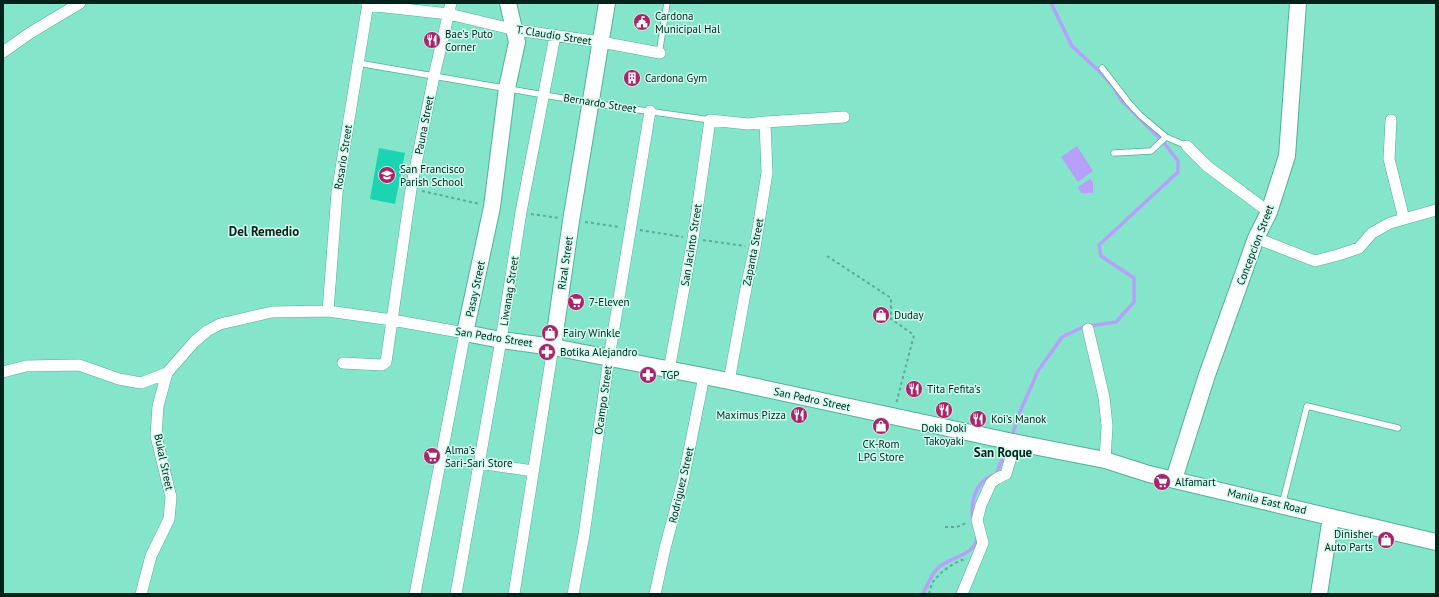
<svg xmlns="http://www.w3.org/2000/svg" width="1439" height="597" font-family="'PT Sans',sans-serif">
<style>
.green{fill:#1bd4b1}
.water{fill:#b7a0fb}
.lines{fill:none;stroke-linecap:round;stroke-linejoin:round}
.stream{stroke:#b7a0fb;stroke-width:3.5}
.lane-casing{stroke:#50b199;stroke-width:7}
.street-casing{stroke:#50b199;stroke-width:12}
.secondary-casing{stroke:#50b199;stroke-width:18}
.path{stroke:#5da994;stroke-width:2;stroke-dasharray:3 3;stroke-linecap:butt}
.lane{stroke:#fff;stroke-width:5.5}
.street{stroke:#fff;stroke-width:11}
.secondary{stroke:#fff;stroke-width:16}
.labels{text-anchor:middle;stroke-width:3;stroke-linejoin:round;paint-order:stroke}
.poi-label{font-size:11px;fill:#03221a;stroke:#cffcee;text-anchor:start}
.street-label{font-size:11px;fill:#03221a;stroke:#cffcee}
.quarter-label{font-size:13px;font-weight:bold;fill:#03221a;stroke:#cffcee}
</style>
<rect width="100%" height="100%" fill="#85e5cb"/>
<path class="green" d="M379,148l26,5 -10,51 -25,-5z"/>
<path class="water" d="M1077,146l16,25 -15,11 -17,-25z
M1090,179l3,3v11h-12l-3,-6z"/>
<g class="lines">
<path class="stream" d="M1051,3l21,43 29,27 11,12 10,16 39,39
M1089,326l27,-4 18,-20v-24l-33,-22 -2,-11 79,-73v-11l-14,-18
M1012,436l7,-22 19,-43 24,-34 23,-11
M974,522c-3,-7 -2,-12 -1,-20 2,-14 9,-23 23,-28l12,-28
M923,594c4,-8 8,-19 14,-25 11,-12 39,-13 40,-32"/>
<g class="lane-casing">
<path id="lane" d="M659,54l8,-51
M358,63l233,40 119,17
M1102,68l27,35 11,12 26,22 21,9
M1114,153l37,-2 15,-14
M1282,505l25,-99 91,22"/>
</g>
<g class="street-casing">
<path id="street" d="M367,5l82,9 67,16 85,12 59,11
M3,52l27,-19 50,-30
M1391,120l-2,39 15,60
M1187,146l20,20 62,46
M1256,238l59,23 23,-6 21,-7 13,-15 18,-10 46,-13
M328,311l9,-118 31,-190
M1088,329l16,68 3,29 -2,34
M343,363l39,2 4,-3 25,-173 23,-113 17,-73
M669,370l24,-131 17,-119 38,4 17,-2 79,-5
M3,372l23,-6 53,-1 40,14 22,4 26,-10 27,-31 13,-11 13,-7 52,-12 56,-1 64,9 73,13 -50,261
M729,381l18,-98 8,-36 12,-74 -2,-51
M479,463l54,8
M141,594l10,-38 18,-37 2,-22 -15,-61 2,-30 9,-33
M456,594l45,-254 20,-128 34,-176
M514,594l39,-247
M573,594l11,-59 25,-177 41,-247
M655,594l10,-46 18,-67 21,-105
M962,594l21,-51 -6,-23 4,-15 10,-22 5,-4 10,-5 9,-31"/>
</g>
<g class="secondary-casing">
<path id="secondary" d="M508,3l9,39 -10,46 -15,119 -27,126 36,7 52,7 176,34 284,61 92,18 44,14 287,68
M553,347l18,-126 36,-218
M1174,479l33,-104 49,-137 13,-26 18,-56 11,-153
M1319,594l12,-77"/>
</g>
<path class="path" d="M1045,3v1
M422,191l58,13
M531,214l28,4
M585,222l35,5
M640,230l43,7
M703,240l42,6
M827,256l64,42v21l23,16 -18,69
M945,527h12l9,-4
M929,594c1,-4 2,-9 4,-12 7,-10 21,-20 32,-23"/>
<use href="#lane" class="lane"/>
<use href="#street" class="street"/>
<use href="#secondary" class="secondary"/>
</g>
<defs>
<g id="civic-disc" transform="scale(0.9)"><circle r="9.5" fill="#ab246a" stroke="#cffcee"/><path d="M-.6-6.5H3V-4.5H.6V-3L4-1V1h2V6H-6V1h2V-1L-.6-3ZM-1.2 2.5V6h2.4V2.5Z" fill="#fff"/></g>
<g id="restaurant-disc" transform="scale(0.9)"><circle r="9.5" fill="#ab246a" stroke="#cffcee"/><path d="M-5-6h1v4h1v-4h1v4h1v-4h1v5L-1.5 .5V6h-2V.5L-5-1ZM5-6V6H3V1.5H1.5Q1.5-4 5-6Z" fill="#fff"/></g>
<g id="building-disc" transform="scale(0.9)"><circle r="9.5" fill="#ab246a" stroke="#cffcee"/><path d="M-4-6H4V6H1V3H-1V6H-4ZM-2.5-4.3h1.7v1.8h-1.7ZM.8-4.3h1.7v1.8H.8ZM-2.5-1h1.7V.8h-1.7ZM.8-1h1.7V.8H.8Z" fill="#fff"/></g>
<g id="school-disc" transform="scale(0.9)"><circle r="9.5" fill="#ab246a" stroke="#cffcee"/><path d="M0-5L7-2L0 1L-7-2ZM-4 1L0 2.5L4 1V4Q0 6-4 4Z" fill="#fff"/></g>
<g id="supermarket-disc" transform="scale(0.9)"><circle r="9.5" fill="#ab246a" stroke="#cffcee"/><path d="M-6-5.5h2.5l.6 2H6L4.5 2H-2.5L-4.4-4H-6ZM-1.5 3.2a1.3 1.3 0 1 0 .1 0ZM3 3.2a1.3 1.3 0 1 0 .1 0Z" fill="#fff"/></g>
<g id="shop-disc" transform="scale(0.9)"><circle r="9.5" fill="#ab246a" stroke="#cffcee"/><path d="M-5-2.5h2.3a2.7 3.5 0 0 1 5.4 0H5L5.5 6h-11ZM-1.5-2.5h3a1.5 2.3 0 0 0-3 0Z" fill="#fff"/></g>
<g id="pharmacy-disc" transform="scale(0.9)"><circle r="9.5" fill="#ab246a" stroke="#cffcee"/><path d="M-2-6h4v4h4v4h-4v4h-4v-4h-4v-4h4Z" fill="#fff"/></g>
</defs>
<g fill-rule="evenodd">
<use href="#civic-disc" x="642" y="22"/>
<use href="#restaurant-disc" x="432" y="40"/>
<use href="#building-disc" x="632" y="78"/>
<use href="#school-disc" x="387" y="175"/>
<use href="#supermarket-disc" x="576" y="302"/>
<use href="#shop-disc" x="881" y="315"/>
<use href="#shop-disc" x="550" y="333"/>
<use href="#pharmacy-disc" x="547" y="352"/>
<use href="#pharmacy-disc" x="648" y="375"/>
<use href="#restaurant-disc" x="914" y="389"/>
<use href="#restaurant-disc" x="944" y="410"/>
<use href="#restaurant-disc" x="799" y="415"/>
<use href="#restaurant-disc" x="978" y="419"/>
<use href="#shop-disc" x="881" y="426"/>
<use href="#supermarket-disc" x="432" y="456"/>
<use href="#supermarket-disc" x="1162" y="482"/>
<use href="#shop-disc" x="1386" y="540"/>
</g>
<g class="labels">
<g class="poi-label">
<text x="655" y="20">Cardona<tspan x="655" dy="13">Municipal Hal</tspan></text>
<text x="445" y="38">Bae's Puto<tspan x="445" dy="13">Corner</tspan></text>
<text x="645" y="82">Cardona Gym</text>
<text x="400" y="173">San Francisco<tspan x="400" dy="13">Parish School</tspan></text>
<text x="589" y="306">7-Eleven</text>
<text x="894" y="319">Duday</text>
<text x="563" y="337">Fairy Winkle</text>
<text x="560" y="356">Botika Alejandro</text>
<text x="661" y="379">TGP</text>
<text x="927" y="393">Tita Fefita’s</text>
<text x="786" y="419" text-anchor="end">Maximus Pizza</text>
<text x="991" y="423">Koi’s Manok</text>
<text x="944" y="432" text-anchor="middle">Doki Doki<tspan x="944" dy="13">Takoyaki</tspan></text>
<text x="881" y="448" text-anchor="middle">CK-Rom<tspan x="881" dy="13">LPG Store</tspan></text>
<text x="445" y="454">Alma’s<tspan x="445" dy="13">Sari-Sari Store</tspan></text>
<text x="1175" y="486">Alfamart</text>
<text x="1373" y="538" text-anchor="end">Dinisher<tspan x="1373" dy="13">Auto Parts</tspan></text>
</g>
<g class="street-label">
<text transform="translate(554 35) rotate(9)" y="4">T. Claudio Street</text>
<text transform="translate(600 103) rotate(9)" y="4">Bernardo Street</text>
<text transform="translate(424 125) rotate(-79)" y="4">Pauna Street</text>
<text transform="translate(343 157) rotate(-81)" y="4">Rosario Street</text>
<text transform="translate(691 245) rotate(-81)" y="4">San Jacinto Street</text>
<text transform="translate(1255 245) rotate(-69)" y="4">Concepcion Street</text>
<text transform="translate(753 252) rotate(-79)" y="4">Zapanta Street</text>
<text transform="translate(565 263) rotate(-82)" y="4">Rizal Street</text>
<text transform="translate(475 289) rotate(-78)" y="4">Pasay Street</text>
<text transform="translate(509 291) rotate(-81)" y="4">Liwanag Street</text>
<text transform="translate(494 337) rotate(9)" y="4">San Pedro Street</text>
<text transform="translate(812 399) rotate(12)" y="4">San Pedro Street</text>
<text transform="translate(603 400) rotate(-82)" y="4">Ocampo Street</text>
<text transform="translate(164 462) rotate(78)" y="4">Bukal Street</text>
<text transform="translate(681 485) rotate(-77)" y="4">Rodriguez Street</text>
<text transform="translate(1267 501) rotate(13)" y="4">Manila East Road</text>
</g>
<g class="quarter-label">
<text x="264" y="236">Del Remedio</text>
<text x="1003" y="457">San Roque</text>
</g>
</g>
<rect width="1439" height="597" fill="none" stroke="#03221a" stroke-width="8"/>
</svg>
